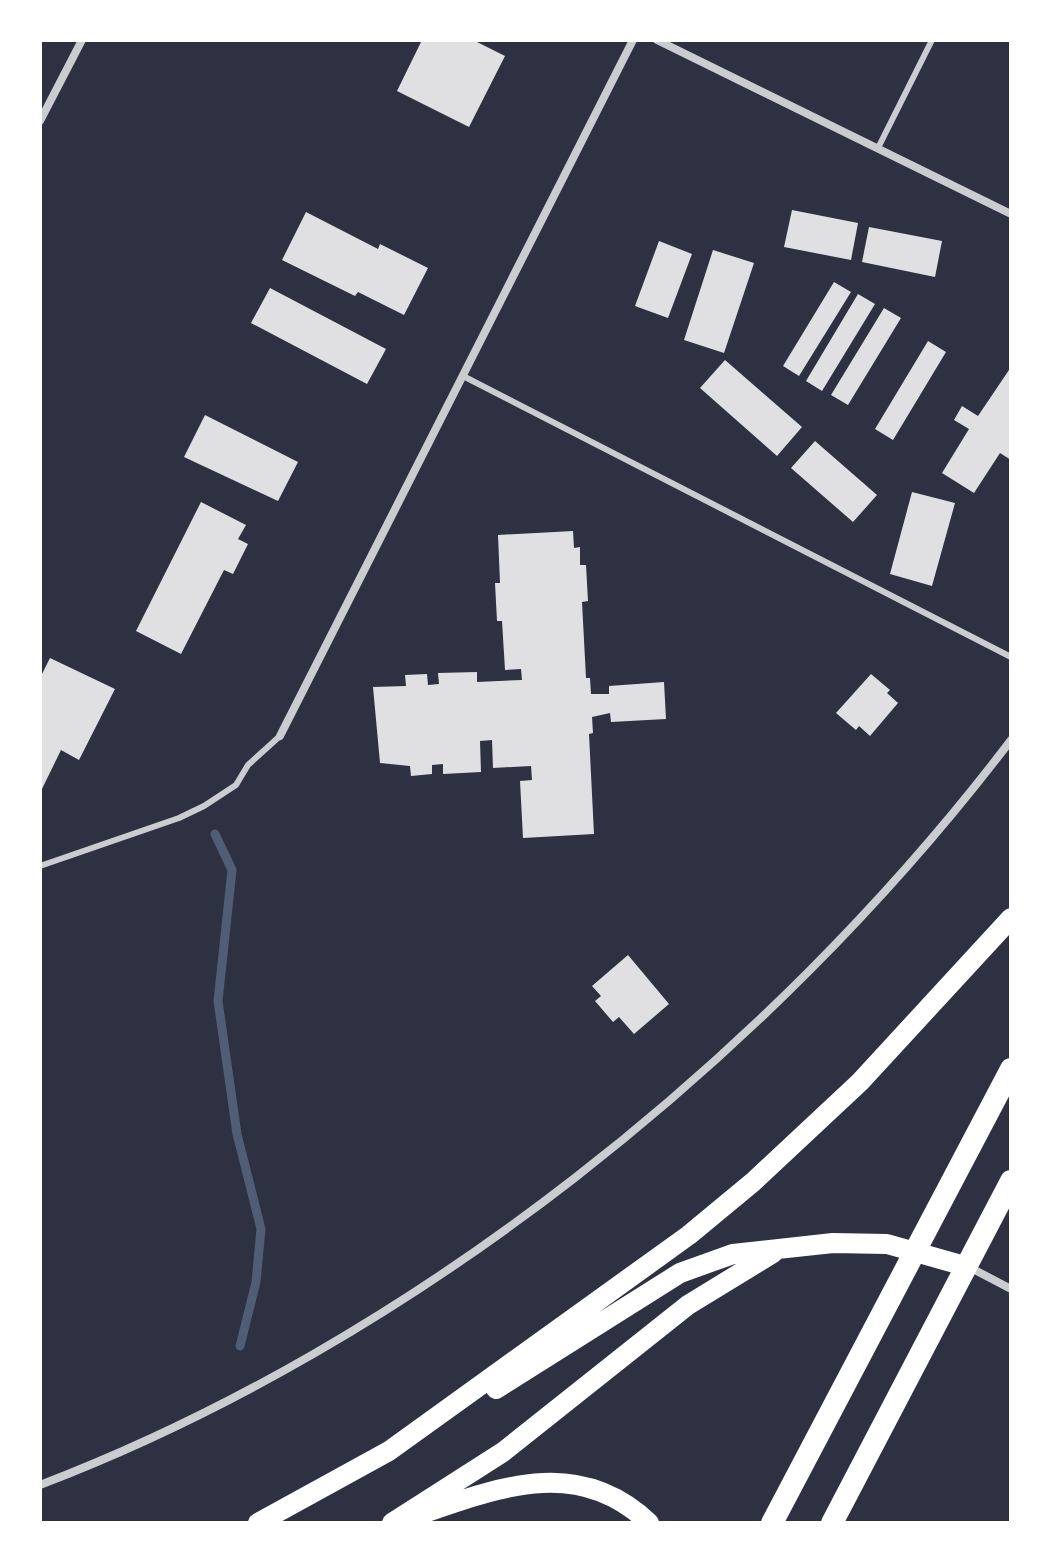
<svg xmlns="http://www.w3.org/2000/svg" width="1051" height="1563" font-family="'Fira Sans Condensed',sans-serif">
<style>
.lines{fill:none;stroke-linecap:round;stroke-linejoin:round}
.stream{stroke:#4f5d75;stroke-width:9}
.building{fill:#e0e0e3}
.service{stroke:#caccd0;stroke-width:6}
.minor{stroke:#caccd0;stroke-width:8}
.primary{stroke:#fff;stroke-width:20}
.trunk{stroke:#fff;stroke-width:22}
</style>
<rect width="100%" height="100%" fill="#2d3142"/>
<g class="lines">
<path class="stream" d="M215,834l17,36 -14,131 19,133 24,95 -5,53 -16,64"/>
</g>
<path class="building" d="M422,40h51l32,16 -36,71 -72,-36z
M792,210l66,13 -7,37 -67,-13z
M306,212l72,37 2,-5 48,24 -24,47 -46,-23 -3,4 -73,-36z
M869,227l73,14 -7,36 -73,-15z
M659,241l33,13 -24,64 -33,-12z
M713,250l41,13 -30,90 -40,-13z
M834,282l17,10 -52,84 -16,-10z
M270,288l116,61 -19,35 -116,-61z
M858,294l17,10 -53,87 -16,-10z
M884,308l17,10 -53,87 -17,-10z
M928,341l18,11 -53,88 -18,-11z
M725,360l77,67 -25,29 -77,-68z
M1011,367v93l-11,-7 -26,40 -32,-20 27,-44 -15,-9 8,-14 16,10z
M205,415l93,47 -20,39 -94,-44z
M815,441l62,54 -24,27 -62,-54z
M912,492l43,11 -23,83 -42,-12z
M201,502l45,23 -8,14 10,5 -15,30 -9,-4 -43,84 -45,-23z
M573,531l1,17 6,-1v18h6l2,36 -6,1 4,76h4l1,16h18v-8l55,-4 2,37 -55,3 -1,-9 -18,4 1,16 -4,1 5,100 -71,4 -3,-57 12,-1 -1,-14 -38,2 -1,-28 -12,1 1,31 -38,2v-10l-11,1v9l-21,2 -1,-10 -30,-3 -7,-76 33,-1 -1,-11 22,-1 1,11 11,-1 -1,-11 39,-1v10l45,-2 -1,-11 -16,1 -3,-49h-5l-2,-38h5l-2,-48z
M50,658l65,31 -36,71 -18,-10 -21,43v-115z
M871,674l19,16 -3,3 11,10 -28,33 -11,-10 -3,4 -20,-17z
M628,955l41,49 -35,30 -15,-17 -6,5 -18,-21 6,-5 -9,-10z"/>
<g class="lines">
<path class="service" d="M878,148l54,-108
M463,376l548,281
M40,866l139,-48 25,-12 32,-21 12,-20 32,-29"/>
<path class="minor" d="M657,40l354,174
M40,121l42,-81
M280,736l353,-696
M969,1267l42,22
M40,1485c372,-142 731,-429 971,-745"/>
<path class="primary" d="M496,1389l184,-116 53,-19 100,-11 54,1 78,22
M421,1514c79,-27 158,-58 228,9
M258,1523l131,-72 300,-216 64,-53 107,-100 151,-164
M392,1523l111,-71 185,-147 85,-52"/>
<path class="trunk" d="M772,1523l239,-454
M832,1523l179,-342"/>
</g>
<rect width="1051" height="1563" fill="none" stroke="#ffffff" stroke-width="84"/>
</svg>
